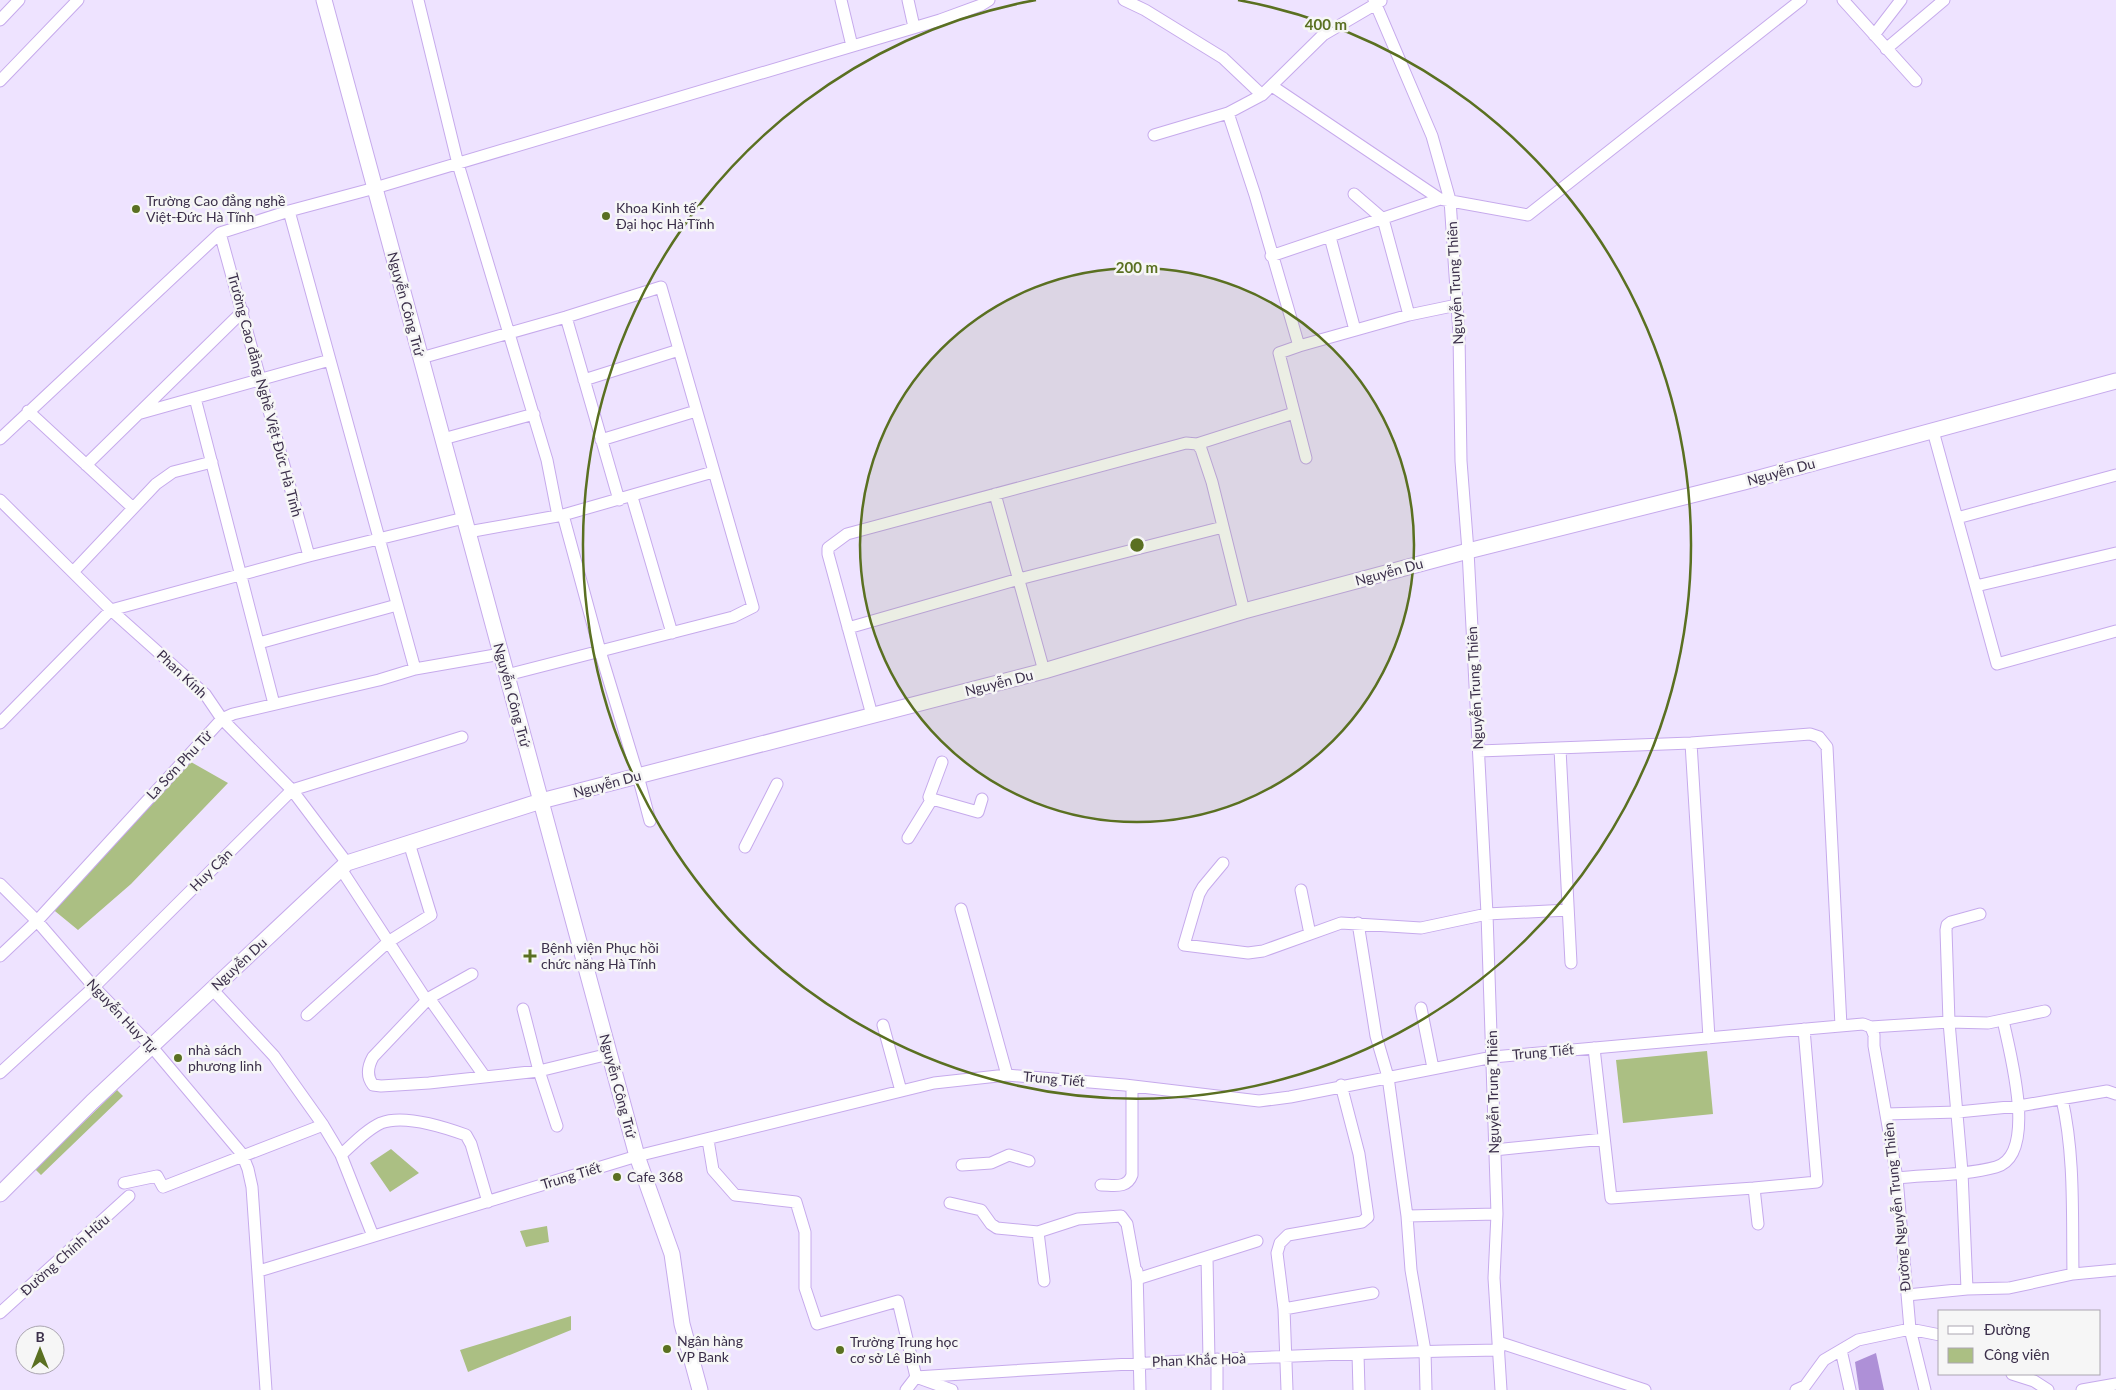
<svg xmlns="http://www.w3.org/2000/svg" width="2116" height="1390" font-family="Lato,sans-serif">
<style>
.green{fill:#abbf83}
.water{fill:#ae90d7}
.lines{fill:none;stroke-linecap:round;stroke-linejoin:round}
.minor-casing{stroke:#c6aaec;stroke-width:13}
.major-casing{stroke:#c6aaec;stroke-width:17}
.minor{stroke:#fff;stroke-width:11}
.major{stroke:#fff;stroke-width:15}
.ring{fill:none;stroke:#5a7021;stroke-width:2.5}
.poi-dot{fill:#5a7021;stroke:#f6f6f6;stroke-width:2}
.labels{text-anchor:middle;stroke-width:5;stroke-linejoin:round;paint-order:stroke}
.poi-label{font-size:14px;fill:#3b2f4a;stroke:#f6f6f6;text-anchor:start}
.street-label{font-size:14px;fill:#3b2f4a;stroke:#f6f6f6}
.centre{fill:#5a7021;stroke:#f6f6f6;stroke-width:2.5}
.ring-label{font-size:15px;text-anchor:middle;font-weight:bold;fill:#5a7021;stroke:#f6f6f6;stroke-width:5;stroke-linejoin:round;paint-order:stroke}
</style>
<rect width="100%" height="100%" fill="#eee3ff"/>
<path class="green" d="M191,762l37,21 -97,101 -53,46 -28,-23z
M1707,1051l6,63 -90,9 -7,-63z
M117,1090l6,6 -82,79 -6,-6z
M391,1149l28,24 -29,19 -20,-29z
M547,1226l2,16 -23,5 -6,-16z
M571,1316v14l-103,42 -8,-22z"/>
<path class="water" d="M1876,1353l8,37h-25l-4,-28z"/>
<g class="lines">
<g class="minor-casing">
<path id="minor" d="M418,0l40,164 89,296 11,56
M841,0l11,46
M908,0l6,27
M1124,0l21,10 78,48 39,37 61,-60 58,-34
M1374,0l58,136 18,64 9,134 2,127 7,90 19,363 10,300 -3,64 7,112
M1843,0l73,81
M0,20l19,-20
M1874,35l27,-35
M1886,49l58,-49
M0,81l78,-81
M1228,113l27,82 44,151 110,-31 48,-10
M1154,135l74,-22 34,-18
M1354,194l29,25 26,96
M1440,199l88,16 273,-215
M289,211l126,458
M220,233l89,323
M1330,237l25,93
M1271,256l169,-57 -168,-113
M566,317l53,183
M1299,346l-20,7 27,105
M421,358l145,-41 95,-30 92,320 -20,10 -226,58
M584,380l95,-30
M195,398l79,306
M28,411l105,97
M141,413l189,-53
M1933,431l64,233 119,-33
M0,439l220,-206 69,-22 86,-23 565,-168 41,-15 8,-5
M443,439l91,-25
M601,440l95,-29
M1197,444l4,5 11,33 32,129
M86,465l157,-154
M995,494l49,177
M632,497l40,136
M0,500l111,110 94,84 17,25 70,71 55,73
M563,515l37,136 38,125 12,45
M1957,518l159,-43
M468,532l95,-17 150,-43
M73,572l83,-88 17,-12 39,-10
M1976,586l140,-33
M848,628l171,-49 204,-52
M259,643l138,-38
M872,715l-44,-161v-6l19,-14 339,-91 11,1 97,-31
M0,723l111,-113 198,-54 155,-38
M1691,743l18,295
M1560,749l11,214
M1479,751l212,-8 119,-9 9,3 8,10 14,279
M942,762l-13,35 3,2 46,13 4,-13
M908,838l24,-39
M745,847l32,-63
M1223,863l-20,24 -4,7 -15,51 64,8 15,-2 78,-28 80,5 66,-14 81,-4
M341,869l86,132
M0,884l37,37 57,66 58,60 90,107 6,15 4,18 14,203
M1301,890l9,44
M961,909l46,166
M1358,923l18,113 12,41 19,139 4,54 14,81 1,39
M0,956l37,-35 185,-202 11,-5 146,-34 36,-11 86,-15
M472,974l-43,24 -56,59c-5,9 -7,19 0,28l8,1 48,-3 110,-12 70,-17
M429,998l56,79
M1421,1008l12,60
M523,1009l16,62 18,55
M307,1015l81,-73 43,-27 -22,-72
M883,1025l18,66
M1871,1027l78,-5 39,1 57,-12
M1594,1048l17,150 143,-10 63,-6 -13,-153
M0,1073l94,-86 198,-197 170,-53
M2062,1099c13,57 10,117 11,175
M1886,1114l72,-2 61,-6 88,-15 9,3
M323,1125l18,30
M708,1140l5,30 22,25 61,7 9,30v56l12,36 81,-23 18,76 36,13
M1494,1150l110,-11
M962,1165l29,-2 18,-8 20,6
M1897,1178c30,-3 71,-3 99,-11 43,-12 13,-117 7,-147
M124,1183l33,-7 6,11 160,-62 -49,-69 -63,-68
M1101,1185c13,0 26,4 31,-10v-88
M1754,1188l4,36
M950,1203l31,7 10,14 6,4 41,4 40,-13 43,-3 6,8 10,55 120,-38
M1407,1216l90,-2
M1038,1232l6,49
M373,1236l-32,-81c12,-11 25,-25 40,-32 23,-9 63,4 85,12l5,9 17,58
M1207,1257l2,103
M259,1271l378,-115 297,-73 73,-8 118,10 134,16 31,-4 203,-40 370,-33 8,3 3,8v11l23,132 13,151 15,61
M1137,1271l3,119
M1967,1289l-5,-117 -13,-150 -3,-92 1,-5 4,-3 29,-8
M1907,1295l60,-6 42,-1 64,-14 43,-4
M1284,1309l89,-16
M0,1313l129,-117
M1498,1342l147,48
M1841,1350l9,40
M1358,1354l1,36
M1217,1359v31
M2012,1374l22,7 14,9
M906,1390l10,-13c194,-13 388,-24 583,-27
M1287,1390l-3,-81 -7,-56 3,-10 8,-8 74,-13 6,-5 -9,-63 -18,-69
M1796,1390l9,-4 19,-26 34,-20 52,-11 30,6
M2082,1390l34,-6"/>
</g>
<g class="major-casing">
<path id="major" d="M324,0l313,1156 35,98 10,70 18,66
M0,1194l92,-92 255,-239 194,-62 503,-130 200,-60 224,-60 276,-69 372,-101"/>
</g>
<use href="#minor" class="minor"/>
<use href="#major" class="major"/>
</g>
<circle cx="1137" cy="545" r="277" fill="#5a7021" fill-opacity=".12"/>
<g class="ring">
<circle cx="1137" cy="545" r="277"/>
<path d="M1238 0A554 554 0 1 1 1036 0"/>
</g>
<g class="poi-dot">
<circle cx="136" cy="209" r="5"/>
<circle cx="606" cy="216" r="5"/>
<path d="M527.5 948.5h5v5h5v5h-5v5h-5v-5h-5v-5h5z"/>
<circle cx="178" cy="1058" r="5"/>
<circle cx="617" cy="1177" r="5"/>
<circle cx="667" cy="1349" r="5"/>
<circle cx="840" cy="1350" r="5"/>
</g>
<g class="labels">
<g class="poi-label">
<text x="146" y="206">Trường Cao đẳng nghề<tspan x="146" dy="16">Việt-Đức Hà Tĩnh</tspan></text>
<text x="616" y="213">Khoa Kinh tế -<tspan x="616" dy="16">Đại học Hà Tĩnh</tspan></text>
<text x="541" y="953">Bệnh viện Phục hồi<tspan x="541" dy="16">chức năng Hà Tĩnh</tspan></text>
<text x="188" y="1055">nhà sách<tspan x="188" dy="16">phương linh</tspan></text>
<text x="627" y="1182">Cafe 368</text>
<text x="677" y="1346">Ngân hàng<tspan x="677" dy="16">VP Bank</tspan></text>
<text x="850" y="1347">Trường Trung học<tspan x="850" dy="16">cơ sở Lê Bình</tspan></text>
</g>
<g class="street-label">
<text transform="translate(1455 283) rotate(-93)" y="5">Nguyễn Trung Thiên</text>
<text transform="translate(406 304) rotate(75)" y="5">Nguyễn Công Trứ</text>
<text transform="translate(265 395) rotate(75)" y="5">Trường Cao đẳng Nghề Việt Đức Hà Tĩnh</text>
<text transform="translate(1781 472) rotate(-15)" y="5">Nguyễn Du</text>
<text transform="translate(1389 572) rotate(-15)" y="5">Nguyễn Du</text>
<text transform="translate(182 674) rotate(43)" y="5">Phan Kính</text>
<text transform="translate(999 683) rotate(-14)" y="5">Nguyễn Du</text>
<text transform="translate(1475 688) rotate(-93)" y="5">Nguyễn Trung Thiên</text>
<text transform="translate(512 695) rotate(75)" y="5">Nguyễn Công Trứ</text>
<text transform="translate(179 765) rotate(-47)" y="5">La Sơn Phu Tử</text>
<text transform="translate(607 784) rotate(-15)" y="5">Nguyễn Du</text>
<text transform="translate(211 870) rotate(-45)" y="5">Huy Cận</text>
<text transform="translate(239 964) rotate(-43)" y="5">Nguyễn Du</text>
<text transform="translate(122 1016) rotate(47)" y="5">Nguyễn Huy Tự</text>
<text transform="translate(1543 1052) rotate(-5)" y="5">Trung Tiết</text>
<text transform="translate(1054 1079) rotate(5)" y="5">Trung Tiết</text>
<text transform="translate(618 1086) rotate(75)" y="5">Nguyễn Công Trứ</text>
<text transform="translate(1493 1092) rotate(-91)" y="5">Nguyễn Trung Thiên</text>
<text transform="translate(571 1176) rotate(-17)" y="5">Trung Tiết</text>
<text transform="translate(1897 1207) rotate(-96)" y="5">Đường Nguyễn Trung Thiên</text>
<text transform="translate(65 1255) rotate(-42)" y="5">Đường Chính Hữu</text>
<text transform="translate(1199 1360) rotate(-2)" y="5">Phan Khắc Hoà</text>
</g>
</g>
<circle cx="1137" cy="545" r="8" class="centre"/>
<g class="ring-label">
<text x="1326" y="30">400 m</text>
<text x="1137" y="273">200 m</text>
</g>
<rect x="1938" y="1310" width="162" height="65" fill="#f6f6f6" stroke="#aba6b1"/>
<rect x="1948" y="1326" width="25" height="8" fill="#ffffff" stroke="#aba6b1"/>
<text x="1984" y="1335" font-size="15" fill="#3b2f4a">Đường</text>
<rect x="1948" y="1348" width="25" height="15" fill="#abbf83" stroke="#aba6b1"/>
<text x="1984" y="1360" font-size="15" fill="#3b2f4a">Công viên</text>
<g transform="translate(40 1350)"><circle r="24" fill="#f6f6f6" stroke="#aba6b1"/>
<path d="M0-4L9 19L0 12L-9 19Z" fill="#5a7021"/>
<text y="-8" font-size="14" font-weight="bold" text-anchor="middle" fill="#3b2f4a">B</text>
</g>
</svg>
